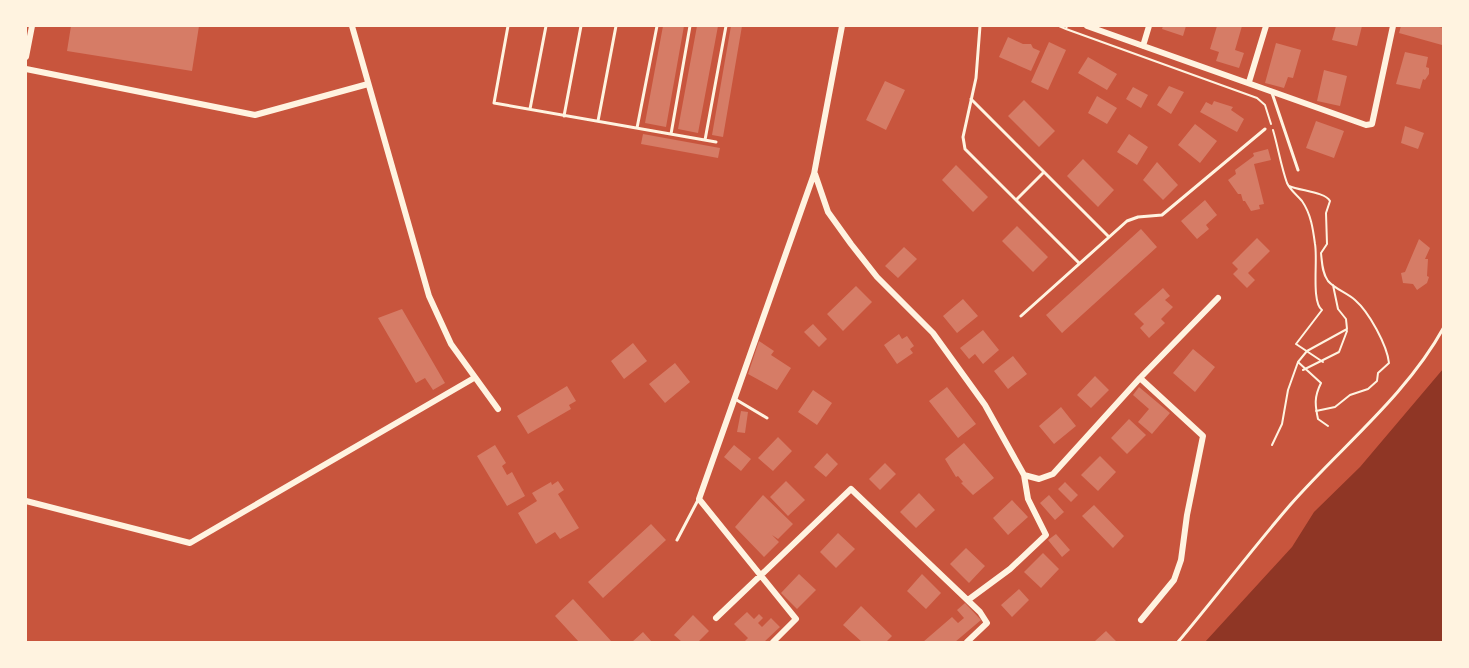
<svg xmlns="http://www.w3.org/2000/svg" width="1469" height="668" font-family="'PT Sans',sans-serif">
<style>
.water{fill:#8f3625}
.building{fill:#d67c66}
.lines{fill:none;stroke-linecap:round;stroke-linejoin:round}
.path{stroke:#fff3e0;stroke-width:2}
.service{stroke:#fff3e0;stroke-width:3}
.minor{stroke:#fff3e0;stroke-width:6}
</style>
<rect width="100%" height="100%" fill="#c8553d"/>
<path class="water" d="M1443,369v273h-238l87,-95 22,-35 46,-45z"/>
<path class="building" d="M71,26h128l-7,45 -125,-20z
M663,26h21l-18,101 -21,-4z
M697,26h21l-20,107 -20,-4z
M731,26h11l-19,111 -11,-2z
M1163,26h23l-3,10 -21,-7z
M1217,26h25l-7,24 9,3 -5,15 -23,-7 3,-9 -9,-3z
M1336,26h26l-5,20 -25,-6z
M1401,26h33l10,2 -2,17 -43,-12z
M1008,37l15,7h8l2,4 7,3 -9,20 -32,-14z
M1049,42l17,8 -18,40 -17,-8z
M1276,43l25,7 -8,28 -5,-1 -4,11 -19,-5z
M1405,52l23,5 -2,10 3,1v6l-4,6 -2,-1 -3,10 -24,-5z
M1088,57l29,17 -10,16 -29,-17z
M1324,70l23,6 -7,30 -23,-5z
M885,81l20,9 -19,40 -20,-10z
M1169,86l15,6 -13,22 -14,-9z
M1133,87l15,8 -7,13 -15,-9z
M1097,96l20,12 -10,16 -19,-11z
M1024,100l31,31 -16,16 -31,-31z
M1214,101l19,6 -2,3 13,9 -7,13 -37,-20 6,-10 6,3z
M1316,121l28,10 -10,27 -28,-10z
M1195,124l22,17 -17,22 -22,-18z
M1405,126l19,7 -6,16 -17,-6z
M643,134l77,14 -2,10 -77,-14z
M1129,134l19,13 -11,18 -20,-13z
M1268,149l3,11 -17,4 10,40 -5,1 1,4 -9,2 -6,-10h-2l-2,-7h-3l-10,-14 8,-6 -1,-4 19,-14 -1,-3z
M1083,159l31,31 -16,17 -31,-31z
M1157,162l21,23 -15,15 -20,-20z
M956,165l32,32 -15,15 -31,-32z
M1205,200l12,15 -11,10 3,4 -12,10 -16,-18z
M1017,226l31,31 -15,15 -31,-31z
M1141,229l16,18 -95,86 -16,-18z
M1257,238l13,13 -22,22 7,7 -8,8 -14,-14 5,-5 -6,-6z
M1419,239l11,9 -5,11h3l-1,17 2,1 -2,6 -10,7 -4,-6 -10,-1 -2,-10 4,-1z
M904,247l13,12 -19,19 -13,-12z
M856,286l16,16 -29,29 -16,-17z
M1163,288l7,8 -5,4 8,7 -12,12 4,4 -16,15 -9,-10 4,-4 -10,-10z
M963,299l15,17 -21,17 -14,-17z
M402,309l43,74 -12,7 -8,-12 -9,5 -38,-65z
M813,324l14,15 -8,8 -15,-15z
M983,330l16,20 -16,14 -8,-10 -6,5 -9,-11z
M899,334l3,5 5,-3 7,10 -4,3 3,4 -16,11 -13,-19z
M759,341l15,10 -3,4 20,13 -14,22 -29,-16z
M633,343l14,18 -23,18 -13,-18z
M1193,349l22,18 -20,25 -22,-19z
M1013,356l14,18 -19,15 -14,-18z
M675,363l15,19 -25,21 -16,-19z
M1095,376l14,14 -18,18 -14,-13z
M567,386l9,15 -7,4 2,4 -43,25 -11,-18z
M947,387l29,37 -18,14 -29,-37z
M1139,387l31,26 -18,21 -14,-12 11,-13 -16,-14z
M813,390l19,13 -15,22 -19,-13z
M1061,407l15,19 -22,18 -15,-18z
M741,411l7,1 -3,21 -8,-1z
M1129,419l17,16 -19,19 -16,-16z
M778,437l14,14 -19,20 -15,-13z
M964,443l30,35 -21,17 -12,-12 2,-1 -5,-6 -2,1 -11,-18z
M495,445l11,18 -4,3 5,9 5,-3 13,24 -18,10 -30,-50z
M734,445l17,14 -10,12 -17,-14z
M827,453l11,11 -12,13 -12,-10z
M1100,456l16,16 -18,19 -17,-16z
M885,463l11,11 -16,16 -11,-11z
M558,481l6,9 -6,4 21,34 -19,11 -5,-7 -19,12 -18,-31 19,-12 -5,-8 19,-11 1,3z
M786,481l19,19 -17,16 -18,-19z
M1065,482l13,13 -7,7 -13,-13z
M919,493l16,17 -19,18 -16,-16z
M763,495l30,29 -15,15 -6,-4 7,7 -15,15 -29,-30z
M1049,495l15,17 -9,8 -15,-17z
M1012,500l16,17 -20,18 -15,-17z
M1094,505l30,31 -11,12 -31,-32z
M651,524l15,16 -63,58 -15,-16z
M838,533l17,16 -19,19 -16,-16z
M1056,534l14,16 -8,7 -14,-17z
M966,548l19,18 -16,17 -19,-19z
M1043,553l16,16 -18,19 -17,-16z
M799,574l17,16 -19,19 -16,-16z
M922,574l19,19 -15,16 -19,-18z
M1019,589l10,11 -17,17 -11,-12z
M573,599l39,43h-33l-24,-26z
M965,603l16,17 -26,22h-32l29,-25 6,6 6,-5 -7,-8z
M861,606l31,30 -6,6h-24l-19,-17z
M747,612l7,7 5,-5 4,4 -5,5 4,4 9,-9 9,9 -16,15h-20l4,-4 -14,-14z
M693,615l16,16 -11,11h-16l-8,-7z
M1106,631l11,11 -22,-1z
M643,632l9,10h-20z"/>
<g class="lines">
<path class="path" d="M1059,26l7,3
M1067,26l-1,3 191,69 8,7 6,19
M1273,130c5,17 8,36 14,53 3,7 10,12 15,18 9,13 11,28 13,43 3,16 -4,58 7,66l-26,34 27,18
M1289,186c12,5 36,6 41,15l-4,12 1,31 -6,9c1,9 1,20 7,28 7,8 19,12 27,19 14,12 32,45 34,63l-11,10 -1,8 -9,8 -18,6 -15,12 -19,4
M1303,370l36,-18 8,-21
M1328,426l-10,-7c-3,-14 -4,-22 3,-36l-23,-21 9,-11 40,-22 -1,-10 -8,-10 -5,-24
M1272,445l10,-21 6,-34 10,-28"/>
<path class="service" d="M508,26l-14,77 222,39
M980,26l-4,52 -13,59 2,12 114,114
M1272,93l26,77
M971,99l138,138
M530,109l16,-83
M564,116l17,-90
M598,121l18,-95
M637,128l20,-102
M671,134l19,-108
M705,140l21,-114
M1016,200l28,-28
M1021,316l106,-95 11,-4 24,-2 103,-86
M735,399l32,19
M677,540l21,-40
M1178,642c38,-45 74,-93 113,-138 51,-58 115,-108 153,-177"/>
<path class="minor" d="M352,26l77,270 22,48 47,65
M1087,26l279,99 6,-1 21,-98
M1143,46l6,-20
M26,57l6,-31
M26,69l229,46 113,-31
M1249,82l17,-56
M815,174l13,38 23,32 26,33 56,56 52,72 39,70 4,24 18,36 -36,34 -42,31
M1140,378l63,58 -16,79 -6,45 -7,20 -33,40
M1024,475l15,4 14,-5 87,-96 78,-80
M26,501l164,42 284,-165
M716,618l135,-129 129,123 7,11 -20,19
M773,642l23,-23 -97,-120 115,-325 28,-148"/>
</g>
<rect width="1469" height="668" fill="none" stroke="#fff3e0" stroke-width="54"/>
</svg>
